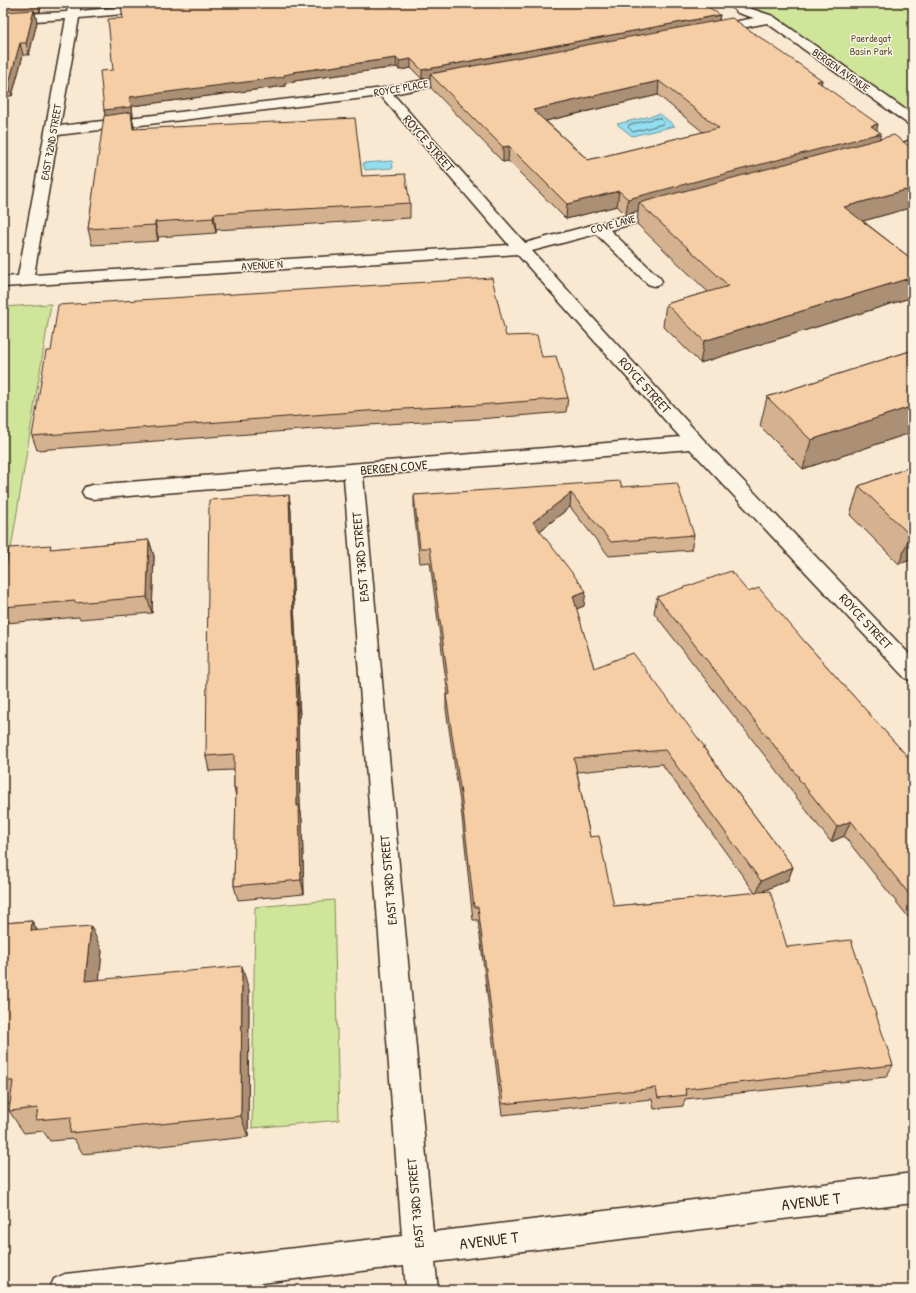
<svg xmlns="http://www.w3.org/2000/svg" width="916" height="1293" font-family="'Patrick Hand',sans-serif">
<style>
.green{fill:#cfe59a;stroke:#85885c}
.water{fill:#91def1;stroke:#6f969d}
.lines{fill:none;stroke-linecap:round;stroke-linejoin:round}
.shore{stroke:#5d7272;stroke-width:1}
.street-casing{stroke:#3b2a1e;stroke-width:3}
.street{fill:#fcf5e5;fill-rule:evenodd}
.wall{fill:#d4b18f;stroke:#3b2a1e;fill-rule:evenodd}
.shaded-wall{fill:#ac9074;stroke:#3b2a1e}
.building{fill:#f6cea6;stroke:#3b2a1e;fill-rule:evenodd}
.labels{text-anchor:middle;stroke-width:3;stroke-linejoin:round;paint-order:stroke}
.far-park-label{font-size:11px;fill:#594f37;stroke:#fcf5e5}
.far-street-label{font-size:11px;fill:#3b2a1e;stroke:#fcf5e5}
.street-label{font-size:13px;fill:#3b2a1e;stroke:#fcf5e5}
.near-street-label{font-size:16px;fill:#3b2a1e;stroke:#fcf5e5}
</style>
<rect width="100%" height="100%" fill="#fae9d2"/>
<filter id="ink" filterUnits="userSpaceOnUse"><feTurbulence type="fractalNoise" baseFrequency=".025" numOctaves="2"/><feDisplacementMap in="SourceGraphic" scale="8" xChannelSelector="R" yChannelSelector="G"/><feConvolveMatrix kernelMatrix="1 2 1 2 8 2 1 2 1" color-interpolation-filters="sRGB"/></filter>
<g filter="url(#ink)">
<path class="green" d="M737,3h176v119z
M51,304l-48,294v-291z
M334,900l5,220 -87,8 3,-221z"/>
<path class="water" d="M660,114l15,12 -43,10 -15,-12z
M392,161l1,7 -28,2 -2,-7z"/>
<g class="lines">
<path class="shore" d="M659,118l5,4 -1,2 -30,8 -5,-5 1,-2z"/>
<g class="street-casing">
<path id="street" d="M69,3h12l-1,8 81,-8h46l-2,3 -4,1 -122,11 -19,108 324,-38 75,-15 5,1 2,3 -2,3 -71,14 132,149 141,-38 5,2 3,3 -3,3 -61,17 50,48 2,3 -2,3 -6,2 -6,-2 -52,-50 -64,17 170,187 211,220v23l-8,-3 -215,-229 -327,27 70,756 480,-59v30l-478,59 3,28h-32l-2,-24 -202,24h-153l5,-11 11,-5 337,-38 -58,-758 -252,21 -7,-2 -3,-5 3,-5 7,-2 588,-48 -163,-183 -514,33v-10l15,-1 48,-257 -63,4v-8l64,-3zM381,96l128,149 -475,30 24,-140z
M727,3h14l5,4 27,9 140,99v10l-5,-1 -141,-101 -56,11 -4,-1 -2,-3 2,-3 47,-9 -16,-5z
M913,140v9l-32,8 -5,-1 -2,-3 2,-3z"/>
</g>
<use href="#street" class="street"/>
</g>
<path class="wall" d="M3,3h39l-2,9h-5l2,10 -8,33h-6l-11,41h-9z
M720,15l-1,5 103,60 -1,4 56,46 2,9 34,10v58l-50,14 50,39v37l-213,66 -37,-37 3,-22 42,-12 -71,-68 1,-13 -12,4 -9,-9 -51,13 -58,-58 -5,1 -72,-74 -1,-10 -8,1 -11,-11 -12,2 -2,-3 -103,14 1,1 -10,1v3l-153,20 1,10h-1l2,13 228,47 48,27v15l-194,12v3l-58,4v4l-66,4 -4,-16 17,-114 -1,-5 9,-40zM658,95l45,37 -115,28 -42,-39z
M506,336l36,21 26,41 -2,14 -87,7 -111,6 -331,25 -5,-14 19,-85z
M913,350v82l-110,37 -43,-43 7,-29z
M913,466v93l-14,5 -49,-49 9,-29z
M622,487l72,48 -3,15 -82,6 -39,-49 -30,24 44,75 -8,3 18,59 110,78v2l89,119 -5,13 -27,12 26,55 106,118 -7,12 -201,22 -2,7 -29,3 -2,-10 -150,16 -24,-195h-5l-12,-112 -15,-99v-14h2l-18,-133 -10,1 -6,-53v-15zM662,764l93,129 -141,13 -24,-69 -13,-65z
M289,495l2,16 2,76 7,130h-2l2,89 2,14 2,74 -66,6 -4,-14 2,-89 -2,-9v-18l-25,1 -3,-15z
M149,540l5,16 -2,57 -72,6 -1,-2 -73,6 -3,-6v-31l49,-37z
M748,592l57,50 108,121v160l-69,-87 -13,6 -38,-49v-1l-139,-179 3,-16z
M32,921l5,9 65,21 -3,29 150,10 -1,147 -165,17 -9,-15 -24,2 -7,-10 -19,2 -15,-22 1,-7 -7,1v-182z"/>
<path class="shaded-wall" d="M38,3h4l-2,9z
M121,3h25l-24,2z
M34,10l3,12 -8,33 -3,-12z
M720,15l-2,8 -288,51v4l-8,1v-9z
M20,43l3,12 -11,41 -3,-13z
M396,58l1,9 -103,14 1,1 -10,1v3l-153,20 1,10h-1l2,11 2,17 -30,-25 -2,-9 26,-13 154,-22 9,-3z
M411,59v9l-12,2v-9z
M822,80l-3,15 -2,-14z
M659,81l-1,14 -126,29 1,-14z
M878,124l-2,11 5,-2 -4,15 -238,55 -1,8 -12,4 2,-16z
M509,146l-1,15 -5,1v-15z
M913,188v19l-75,21 6,-21z
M619,191l-2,15 -51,13 1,-15z
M214,214l2,16v3l-3,-15z
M155,222l3,15v4l-3,-16z
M913,277v20l-213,66 4,-22z
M913,406v26l-110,37 8,-29z
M571,493l-1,14 -38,30 1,-15z
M289,495l2,16 2,76 7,130 -3,-16 -6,-130z
M913,534v25l-14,5 11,-29z
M149,540l5,16 -2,57 -5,-16z
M586,591l-2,15 -13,5 2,-15z
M296,701l2,16 2,89 2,14 2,74 -3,-14 -4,-74z
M851,821l-7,15 -13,6 6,-15z
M793,867l-5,13 -32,14 5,-13z
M32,921l13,25 -14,-15z
M91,926l11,25 -5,55 -12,-25z
M242,966l7,24 -1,147 -7,-21z"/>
<path class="building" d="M166,3h537l17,12 -298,55 -11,-11 -12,2 -3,-3 -103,14 1,1 -10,2v2l-154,20 1,10 -27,3 -4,-39 13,-1 -5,-51 15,-1 -2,-11z
M34,10l-8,33h-6l-11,40 -6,1v-72z
M732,18l90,62 -5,1 61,43 -7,2 10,7 -253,66 -9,-8 -52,13 -58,-58 -6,1 -73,-73zM659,81l60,47 -131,32 -55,-50z
M131,112l2,17 222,-11 7,58 43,-2 5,29 -196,11 -1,4 -58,4v3l-67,4 16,-113z
M894,135l19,14v39l-69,19 69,53v17l-209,64 -38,-37 63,-18 -90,-83z
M492,278l14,58 31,-1 5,22 14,-1 12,42 -89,7 -112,6 -335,25 14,-85h5l7,-46z
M913,350v56l-102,34 -44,-43z
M913,466v68l-3,1 -51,-49z
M620,481l2,6 55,-4 17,52 -83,7 -40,-49 -38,29 53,69 -13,5 21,72 39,-15 71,93 -1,1 90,120 -32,14 -96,-131 -91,8 16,79 9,-1 15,70 156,-15 17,56 64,-7 42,125 -208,24 2,6 -29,3 -2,-10 -153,16 -25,-197h-4l-13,-113 -15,-99 4,-1 -20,-146h-10l-6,-53z
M289,495l2,76 6,130h-1l1,105 2,-1 2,75 -67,6 2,-98h-2v-34l-28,2 3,-256z
M149,540l-2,57 -72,6v-2l-72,6v-21l6,-38 42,-3 -1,4z
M731,571l17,21 11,-4 46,54 94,105 14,16v136l-62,-78 -14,6 -39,-49 1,-1 -142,-180z
M32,921l-1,10 60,-5 -6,55 157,-15 -1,150 -171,17 1,-16 -35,3 2,-12 -29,3 4,-30h-10v-158z"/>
</g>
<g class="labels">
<g class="far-park-label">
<text x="871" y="42">Paerdegat<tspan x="871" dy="13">Basin Park</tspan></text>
</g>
<g class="far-street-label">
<text transform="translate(841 70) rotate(35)" y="4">BERGEN AVENUE</text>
<text transform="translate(401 88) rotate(-10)" y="4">ROYCE PLACE</text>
<text transform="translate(51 142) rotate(-80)" y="4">EAST 72ND STREET</text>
<text transform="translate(613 224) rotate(-15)" y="4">COVE LANE</text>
<text transform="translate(262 265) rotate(-4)" y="4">AVENUE N</text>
</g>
<g class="street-label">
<text transform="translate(429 143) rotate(49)" y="5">ROYCE STREET</text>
<text transform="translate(645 385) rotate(48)" y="5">ROYCE STREET</text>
<text transform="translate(394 467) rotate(-5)" y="5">BERGEN COVE</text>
<text transform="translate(360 557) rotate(-95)" y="5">EAST 73RD STREET</text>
<text transform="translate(866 621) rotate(47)" y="5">ROYCE STREET</text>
<text transform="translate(388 880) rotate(-95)" y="5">EAST 73RD STREET</text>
<text transform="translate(415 1203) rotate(-95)" y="5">EAST 73RD STREET</text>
</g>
<g class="near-street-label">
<text transform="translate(811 1201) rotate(-7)" y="6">AVENUE T</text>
<text transform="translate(489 1240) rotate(-7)" y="6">AVENUE T</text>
</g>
</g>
<rect width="916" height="1293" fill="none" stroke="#fcf5e5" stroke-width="16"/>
<rect x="8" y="8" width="900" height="1277" fill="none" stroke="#3b2a1e" stroke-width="1.5" filter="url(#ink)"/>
</svg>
